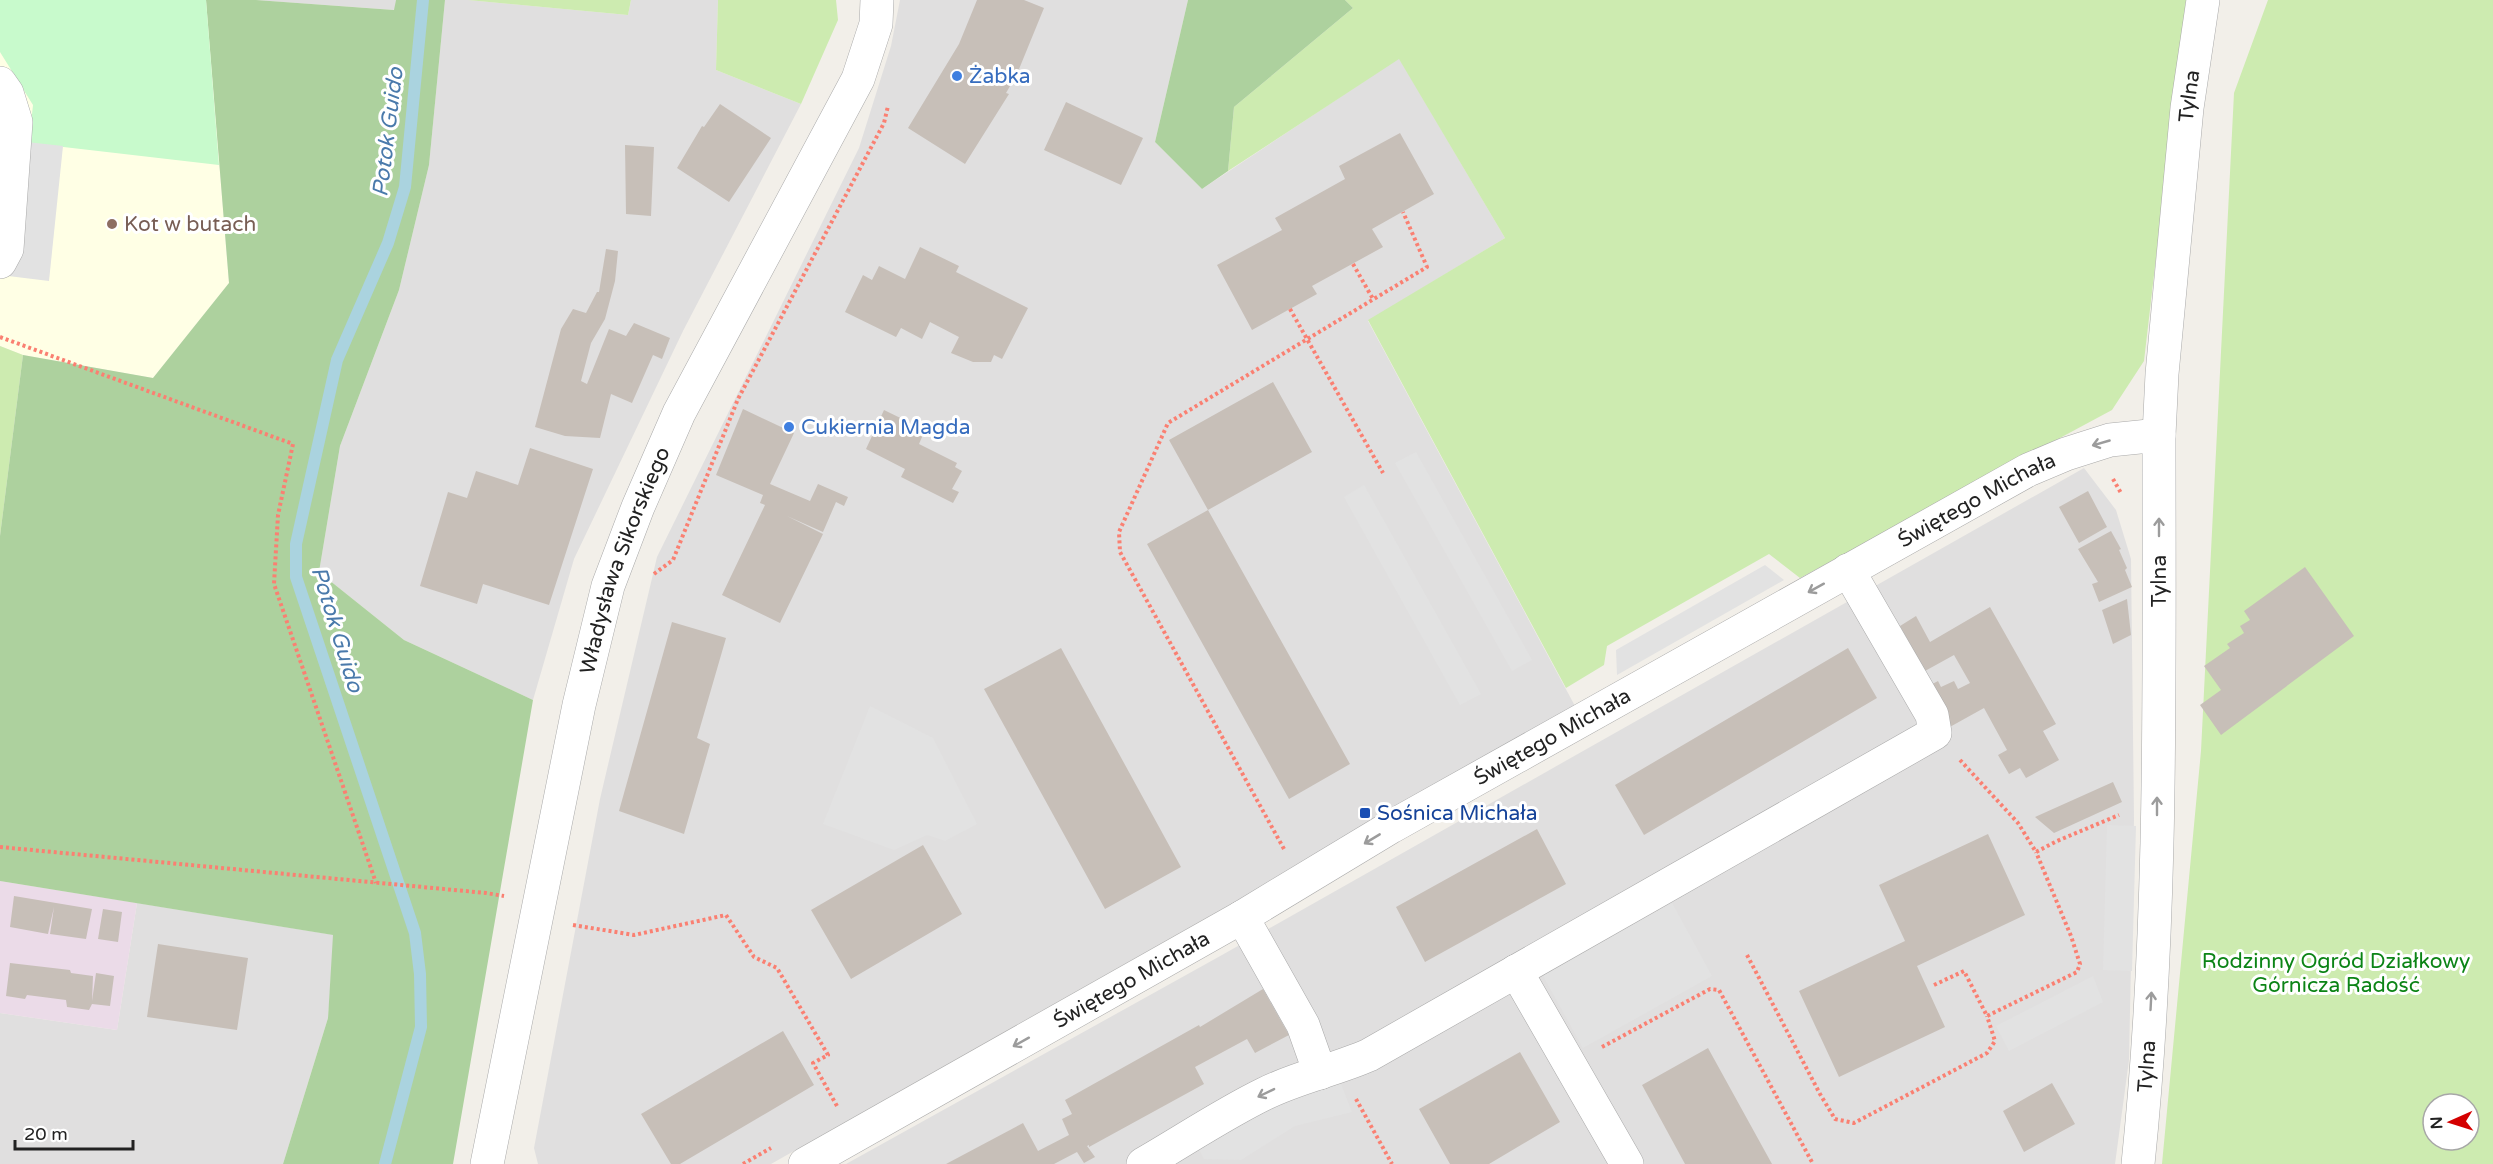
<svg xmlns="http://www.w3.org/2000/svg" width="2493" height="1164" font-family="'Varela Round',sans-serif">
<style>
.residential{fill:#e0dfdf}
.industrial{fill:#ebdbe8}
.education{fill:#ffffe5}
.grass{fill:#cdebb0;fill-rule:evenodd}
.forest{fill:#add19e}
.park{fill:#c8facc}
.parking{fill:#e2e2e2}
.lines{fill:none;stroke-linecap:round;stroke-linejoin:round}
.stream{stroke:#aad3df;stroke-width:12}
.building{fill:#c7bfb8}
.minor-casing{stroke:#a9a9a9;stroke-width:34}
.path{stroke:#fa8072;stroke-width:4;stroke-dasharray:3 3;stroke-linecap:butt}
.minor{stroke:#fff;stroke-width:33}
.oneway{stroke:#9c9c9c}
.shop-dot{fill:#3f7fe0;stroke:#fff;stroke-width:2}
.education-dot{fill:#8d6e63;stroke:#fff;stroke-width:2}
.transit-dot{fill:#1a4fb4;stroke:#fff;stroke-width:2}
.labels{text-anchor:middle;stroke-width:6;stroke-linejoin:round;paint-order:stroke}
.shop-label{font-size:21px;fill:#366cbe;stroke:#fff;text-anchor:start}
.street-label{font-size:21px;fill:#222;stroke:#fff}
.education-label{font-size:21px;fill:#785e54;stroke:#fff;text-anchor:start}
.transit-label{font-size:21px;fill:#164399;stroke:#fff;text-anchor:start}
.park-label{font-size:21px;fill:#0c8416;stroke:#fff}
.water-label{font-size:22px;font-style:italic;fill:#4a7aab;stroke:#fff}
</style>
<rect width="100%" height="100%" fill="#f2efe9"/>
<path class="residential" d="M256,0h140l-1,10z
M445,0h23l160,15 3,-15h87l-2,70 85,34 -118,227 -109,228 -41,141 -129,-60 -85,-68 21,-126 59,-156 30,-125z
M900,0h288l-33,142 47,47 197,-131 106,180 -137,83 207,385 -314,181 -490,277h-233l-4,-16 66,-349 57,-242 202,-409 32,-102z
M2084,468l32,42 15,49 3,260 -5,241 -14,104h-1269l376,-209z
M137,903l197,32 -6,83 -45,146h-283v-151l117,17z"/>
<path class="industrial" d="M0,881l137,22 -20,127 -117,-17z"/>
<path class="education" d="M0,0h206l23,283 -76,95 -130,-23 -23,-9z"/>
<path class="grass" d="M468,0h163l-3,15z
M718,0h118l2,20 -37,84 -85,-34z
M1345,0h841l-42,361 -32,49 -312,168 -31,-24 -162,92 -3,19 -38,23 -198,-368 137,-82 -106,-179 -171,112 6,-64 119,-99z
M2268,0h225v1164h-331l39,-413 33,-658zM2433,1104h36v36h-36z
M0,346l23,9 -23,181z"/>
<path class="forest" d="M206,0h50l138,10 2,-10h49l-16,165 -30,125 -59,156 -21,126 85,68 129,60 -80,464h-170l45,-146 5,-83 -333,-54v-345l23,-181 130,23 76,-95z
M1188,0h157l8,8 -119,99 -6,64 -26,18 -47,-47z"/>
<path class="park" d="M0,0h206l13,165 -190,-22 4,-38 -33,-53z"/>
<path class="parking" d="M0,139l63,7 -14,135 -49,-6z
M1416,452l116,208 -20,11 -117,-208z
M1364,485l117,209 -21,11 -116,-208z
M1765,565l19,15 -167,95 -1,-25z
M870,706l63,32 44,86 -32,17 -18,-6 -33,15 -71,-26z
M2107,825l29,1 -4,145 -29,-1z
M1672,903l40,73 -129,72 -41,-74z
M2093,976l10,26 -94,49 -13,-25z
M1341,1084l11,28 -57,14 -54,34 -37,-1 -6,-12 89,-50z"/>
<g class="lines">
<path class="stream" d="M385,1164l36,-137 -1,-53 -5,-41 -119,-356v-33l41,-184 51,-117 17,-56 18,-187"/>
</g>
<path class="building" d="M977,0h47l20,8 -27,66 -11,19 3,1 -44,70 -57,-36 51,-84z
M1066,102l77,36 -22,47 -77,-35z
M720,104l51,34 -42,64 -52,-34 25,-42 2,1z
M1400,133l34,61 -62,35 11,18 -71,39 5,8 -65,36 -35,-65 65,-35 -7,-12 70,-39 -6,-13z
M625,145l29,2 -3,69 -25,-2z
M920,247l39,19 -3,6 72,36 -26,51 -8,-4 -3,7h-18l-22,-9 8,-16 -29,-15 -8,17 -21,-11 -5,9 -51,-25 18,-37 9,5 7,-14 26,13z
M606,249l12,2 -3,30 -10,38 -14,24 -10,38 6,3 22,-55 17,7 8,-13 36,15 -8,21 -9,-4 -21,48 -21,-9 -11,44 -35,-2 -30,-9 26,-98 12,-20 13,4 11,-21h2z
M1273,382l39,70 -104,58 142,254 -61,35 -142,-255 61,-34 -39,-70z
M743,409l51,24 -24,51 40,17 8,-17 30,13 -4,9 -8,-4 -13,30 -36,-16 36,18 -43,89 -58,-28 43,-90 -5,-2 3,-8 -47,-20z
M884,410l41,20 -6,14 38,19 -2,4 7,4 -10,18 7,3 -6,11 -52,-26 4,-8 -39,-20z
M530,448l63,21 -44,136 -66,-21 -6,20 -57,-18 28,-94 19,6 9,-27 42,14z
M2088,491l19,36 -28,16 -20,-36z
M2111,531l10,18 -2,1 8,18 -2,2 7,17 -33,15 -7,-18 6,-2 -20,-33z
M2305,567l49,69 -133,99 -21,-30 21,-15 -17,-24 26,-18 -3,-4 17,-11 -4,-7 10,-6 -6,-9z
M2127,599l4,36 -18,9 -11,-34z
M1990,607l66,117 -13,7 16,29 -33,18 -6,-10 -11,6 -11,-19 9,-5 -23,-42 -36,20 -23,-40 13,-7 3,6 13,-6 4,8 12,-6 -16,-28 -29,16 -25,-45 16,-10 14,26z
M672,622l54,16 -29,100 13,6 -26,90 -65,-23z
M1061,648l120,219 -76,42 -121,-220z
M1848,648l29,50 -233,137 -29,-50z
M2113,782l9,20 -68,31 -19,-16z
M1537,829l29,55 -141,78 -29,-55z
M1988,834l37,81 -108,51 28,61 -106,50 -40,-86 106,-50 -26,-56z
M923,845l39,69 -111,65 -40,-69z
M14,896l78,13 -6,30 -36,-5 4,-27 -6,27 -38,-7z
M103,909l19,3 -4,30 -20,-3z
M158,944l90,14 -11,72 -90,-13z
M10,963l60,7 1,3 22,3 -1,25 4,-28 18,3 -4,30 -18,-2 -3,6 -22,-3 -1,-7 -39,-5 -2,4 -19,-3z
M1263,989l26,46 -34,18 -8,-14 -52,28 9,17 -115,63v-2l-2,1 8,11 -11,6 -7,-11 -23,12h-108l77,-41 15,28 31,-16 -7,-16 10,-5 -7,-14 134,-75 1,2z
M783,1031l31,54 -134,79h-9l-30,-50z
M1708,1048l64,116h-87l-43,-79z
M1520,1052l40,70 -71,42h-39l-31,-55z
M2052,1083l23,41 -51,28 -21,-41z"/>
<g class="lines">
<g class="minor-casing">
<g id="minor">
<path d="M0,83l7,10 9,29 -9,127 -7,13"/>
<path d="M1242,917l61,108 17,48"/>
<path d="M1516,971l111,193"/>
<path id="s1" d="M487,1164l92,-459 29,-119 30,-79 41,-94 179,-334 18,-55 1,-24"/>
<path id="s2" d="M805,1164l437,-247 149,-90 637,-357 38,-16 44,-14 49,-5"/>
<path d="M1143,1164c40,-23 80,-50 121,-70 34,-17 71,-24 105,-39l566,-322 -3,-18 -84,-145"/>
<path id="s3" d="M2138,1164c25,-242 21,-486 21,-729l3,-61 25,-266 16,-108"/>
</g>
</g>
<path class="path" d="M1353,264l20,35
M1290,309l93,164
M0,337l293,107 -15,71 -4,69 102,299
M2113,479l8,14
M654,574l19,-14 65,-161 146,-276 4,-17
M1960,760l58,63 18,29 21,-11 62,-26
M0,847l486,46 18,3
M1284,849l-164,-297 -1,-20 49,-109 259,-156 -24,-55
M573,925l61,10 92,-20 28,42 23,11 51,87 -15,8 24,43
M1747,955l73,139 15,25 19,4 133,-70 8,-12 -8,-25
M1934,985l30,-14 23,45 90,-44 3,-8 -9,-28 -35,-84
M1602,1047l108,-58 9,1 94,174
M1356,1099l36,65
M743,1164l28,-16"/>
<use href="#minor" class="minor"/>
</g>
<defs><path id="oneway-shaft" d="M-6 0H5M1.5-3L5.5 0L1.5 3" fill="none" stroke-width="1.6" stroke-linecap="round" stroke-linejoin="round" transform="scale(1.5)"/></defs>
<g class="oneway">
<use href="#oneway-shaft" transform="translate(2101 443) rotate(164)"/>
<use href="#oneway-shaft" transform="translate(2159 527) rotate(-90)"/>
<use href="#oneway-shaft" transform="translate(1816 588) rotate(151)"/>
<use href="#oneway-shaft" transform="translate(2157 806) rotate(-90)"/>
<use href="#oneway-shaft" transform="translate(1372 839) rotate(149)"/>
<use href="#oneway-shaft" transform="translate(2151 1001) rotate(-87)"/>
<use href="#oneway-shaft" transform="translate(1021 1042) rotate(151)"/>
<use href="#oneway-shaft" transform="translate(1266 1093) rotate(154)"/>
</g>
<g class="shop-dot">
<circle cx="957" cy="76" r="6"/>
<circle cx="789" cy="427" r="6"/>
</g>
<circle class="education-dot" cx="112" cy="224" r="6"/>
<rect class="transit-dot" x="1359" y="807" width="12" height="12" rx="3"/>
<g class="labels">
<g class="shop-label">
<text x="969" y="83">Żabka</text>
<text x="801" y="434">Cukiernia Magda</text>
</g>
<g class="street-label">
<text dy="7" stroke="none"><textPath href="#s3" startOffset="1070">Tylna</textPath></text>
<text dy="7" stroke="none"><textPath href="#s2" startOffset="1347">Świętego Michała</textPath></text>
<text dy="7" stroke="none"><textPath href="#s1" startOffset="620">Władysława Sikorskiego</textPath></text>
<text transform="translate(2159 581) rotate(-90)" y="7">Tylna</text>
<text dy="7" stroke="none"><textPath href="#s2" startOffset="861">Świętego Michała</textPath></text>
<text dy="7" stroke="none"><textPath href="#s2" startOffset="375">Świętego Michała</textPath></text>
<text dy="7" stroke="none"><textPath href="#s3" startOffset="98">Tylna</textPath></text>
</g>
<g class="education-label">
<text x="124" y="231">Kot w butach</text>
</g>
<g class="transit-label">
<text x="1377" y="820">Sośnica Michała</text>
</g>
<g class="park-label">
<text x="2336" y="968">Rodzinny Ogród Działkowy<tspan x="2336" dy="24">Górnicza Radość</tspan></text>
</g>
<g class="water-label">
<text transform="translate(387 132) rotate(-83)" y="8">Potok Guido</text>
<text transform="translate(338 629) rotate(73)" y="8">Potok Guido</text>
</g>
</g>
<g transform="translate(2451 1122) rotate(267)"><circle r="28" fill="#ffffff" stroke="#a7a7a7" stroke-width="1.5"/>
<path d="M0-4.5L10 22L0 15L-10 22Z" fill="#d40000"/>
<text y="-9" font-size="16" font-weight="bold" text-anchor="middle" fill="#222222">N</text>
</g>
<path d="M15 1140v9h118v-9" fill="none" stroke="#222222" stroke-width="3"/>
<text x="24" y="1140" font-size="18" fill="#222222" stroke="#ffffff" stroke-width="4.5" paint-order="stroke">20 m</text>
</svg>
